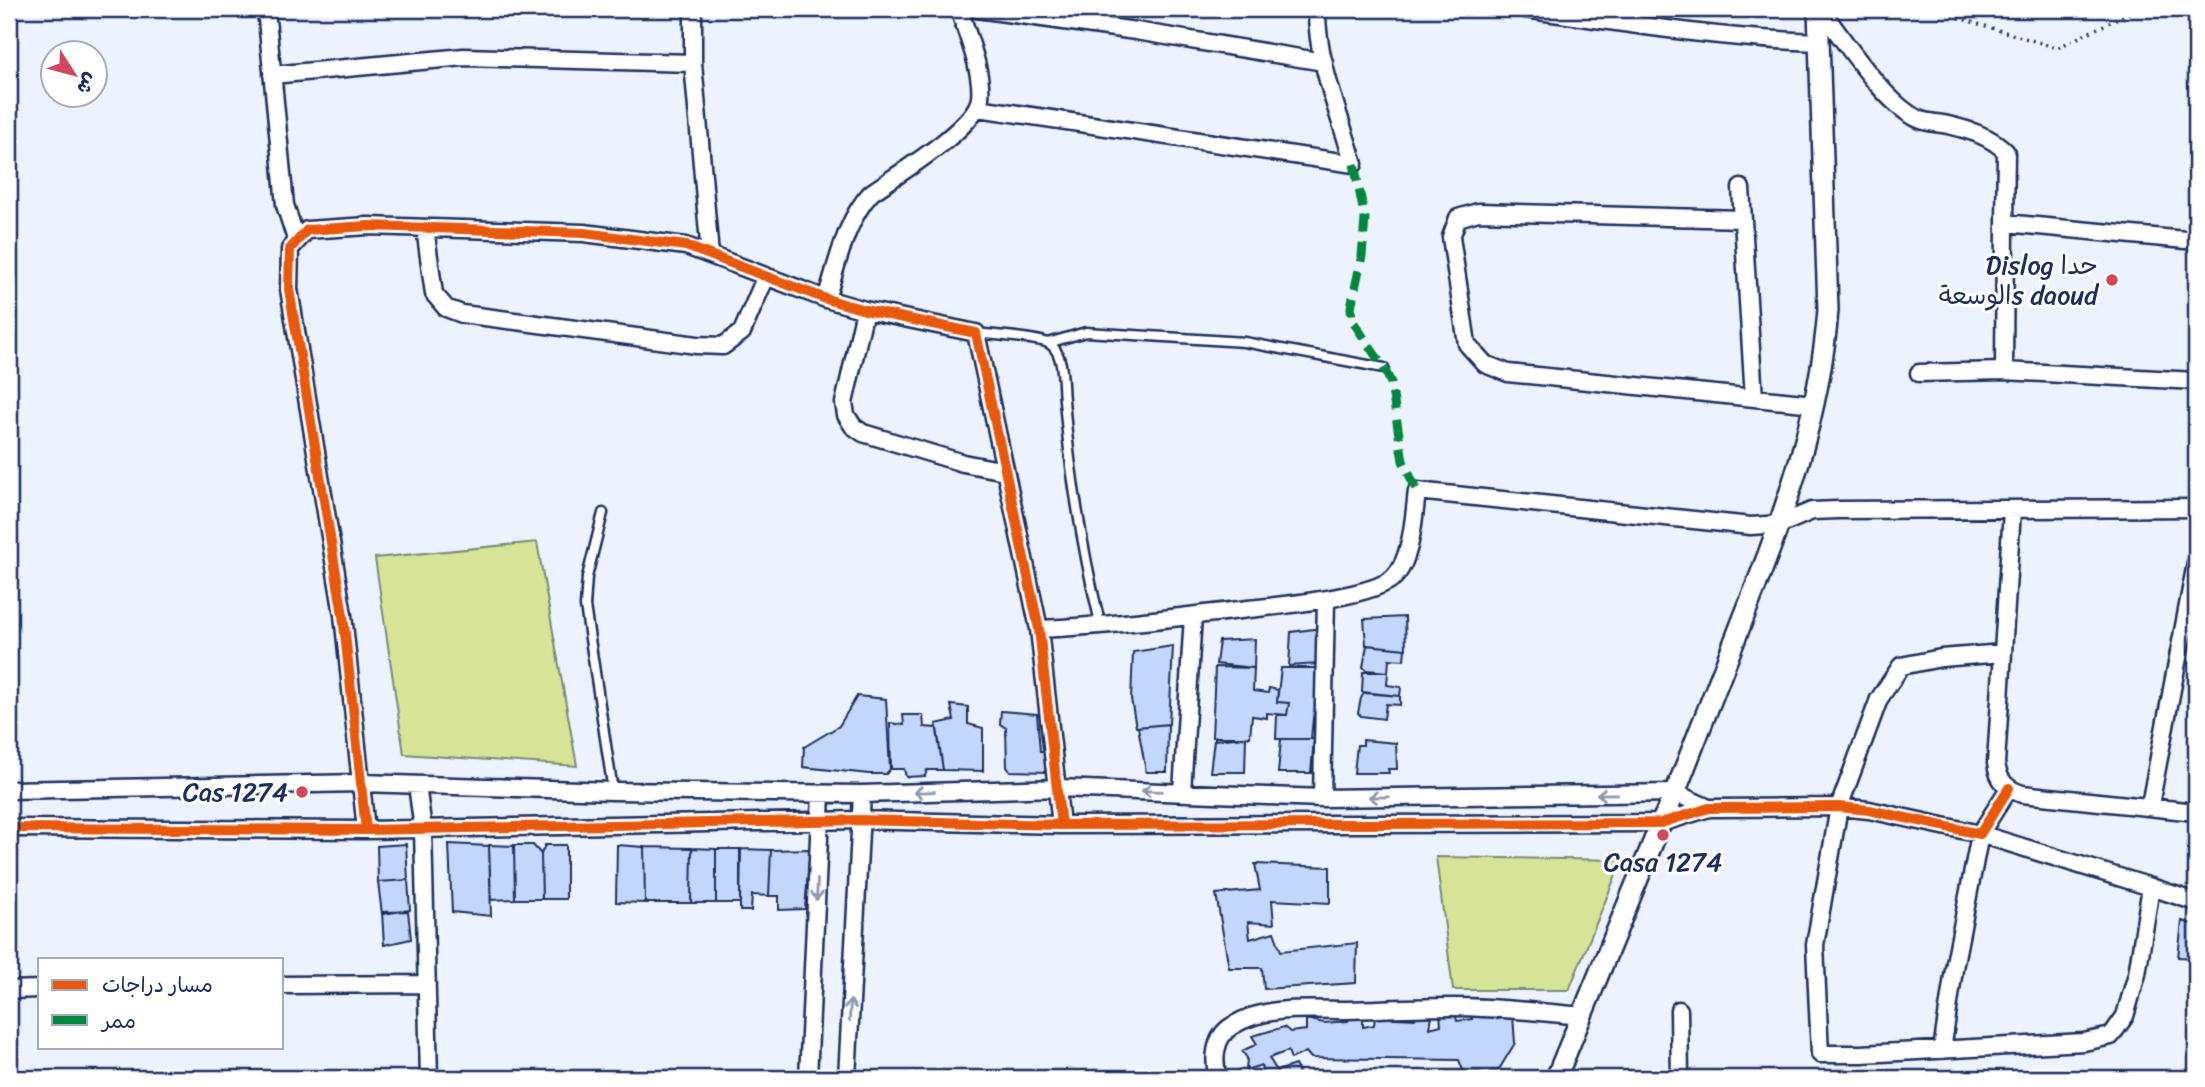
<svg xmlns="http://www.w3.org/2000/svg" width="2205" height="1087" font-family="Sriracha,'Playpen Sans Arabic',sans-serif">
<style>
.green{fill:#d7e497;stroke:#798a7a;stroke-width:2}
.building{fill:#c3d7fc;stroke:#1b2f5e;stroke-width:2}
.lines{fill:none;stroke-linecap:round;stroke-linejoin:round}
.service-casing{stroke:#1b2f5e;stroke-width:13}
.minor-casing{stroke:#1b2f5e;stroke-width:21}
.tertiary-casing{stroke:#1b2f5e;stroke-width:24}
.path{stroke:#1b2f5e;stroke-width:3.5;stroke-dasharray:2 5;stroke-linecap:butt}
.service{stroke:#fff;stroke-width:8}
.minor{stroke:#fff;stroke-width:16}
.tertiary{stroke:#fff;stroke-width:19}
.quiet{stroke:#00873e;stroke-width:9;stroke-dasharray:18 9;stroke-linecap:butt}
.cycleway-casing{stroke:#fff;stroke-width:15}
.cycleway{stroke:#e8590c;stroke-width:10}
.oneway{stroke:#8d97ae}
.poi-dot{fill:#d1495b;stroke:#fff;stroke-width:2.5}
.labels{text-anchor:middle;stroke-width:6;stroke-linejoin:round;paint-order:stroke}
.poi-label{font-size:26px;fill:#1b2f5e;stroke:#fff;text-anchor:end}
</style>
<rect width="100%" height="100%" fill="#edf3fe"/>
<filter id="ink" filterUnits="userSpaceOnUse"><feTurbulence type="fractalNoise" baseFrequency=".0143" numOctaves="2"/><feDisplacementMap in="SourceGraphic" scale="14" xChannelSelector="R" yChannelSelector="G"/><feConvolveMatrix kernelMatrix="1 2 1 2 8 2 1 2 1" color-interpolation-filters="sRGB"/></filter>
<g filter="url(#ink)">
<path class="green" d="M537,542l40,224 -173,-12 -29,-196z
M1436,857l186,3 -53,130h-116z"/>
<path class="building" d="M1405,617l1,32 -40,-4 -2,-26z
M1322,628l-3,36 -30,2 2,-34z
M1255,639l-1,29 -38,-4 3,-23z
M1367,645l38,4 -1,11 -15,-1 -1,13 -22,-2 -3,-3z
M1173,646l-4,78 -33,3 -5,-28 2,-47z
M1215,667l39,1 -1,23 15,2 1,-5 9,2 -1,12 12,1 -2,12 -20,-2v5l-15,-2 -2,21h-38z
M1281,668h35v19h5l-5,35 -3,-4 -2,21h-35l1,-24h10l2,-12 -12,-1z
M1363,672h25l-1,13 14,2 -1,9 -38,-4z
M1364,693l36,3v9l-14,-1 -2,15 -23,-3 -3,-3 3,-15z
M857,696l29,3 4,70 -4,5h-17l-66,-7 1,-20 35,-21z
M951,705l17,2v17l15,4v43l-40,-1 -7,-46 18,-4z
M1001,711l36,3 3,37h9l-1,21 -38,-1 -3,-4 -1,-39 -6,-4z
M903,715h20l1,12 13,1 6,42h-16l-2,6 -19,1 -2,-8h-13l-1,-46 14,2z
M1168,724l-1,48h-21l-8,-45z
M1246,737l-1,35h-35l4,-32z
M1281,739h33l-3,34h-33z
M1363,740l33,3 1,26h-9l1,4h-35l3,-28h6z
M406,844l2,36 -30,2 -1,-36z
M449,844l40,2 2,70 -39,-4z
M489,845l25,1 1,53 -24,1z
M514,845h19l8,9 1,45h-27z
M545,845h21v54h-24l-1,-45z
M617,845l27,2 1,56 -29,-1z
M644,847l48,1 -1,55h-46z
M692,848l24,1v54h-25z
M716,849h25l-1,54h-24z
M740,849l31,1 -2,46 -17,-1 -1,16h-11z
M810,849l-5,60 -26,1v-14h-10l2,-46z
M1255,864l75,3v36l-58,-3 2,24 -26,-2 2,17 24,-7 7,19 76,-8 -1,40 -92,6 -2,-21h-33l-13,-74 44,-4z
M408,880l2,30 -28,4 -4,-32z
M408,911l3,28 -27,6 -2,-33z
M2182,921l14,4v33l-18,-1z
M1498,1009l-1,10 16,-3 2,27 -17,28 -34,2 -5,-13 -148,-2 -5,-6 -15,7 -3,-8 -19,7 8,13 18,-6 7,13h-38l-3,-13 -15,5 1,-12 -5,-7 15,-7 -5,-8 32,-9 6,5 16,-2v-11l18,4 24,-2 1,-5 14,-1v12l11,-2 1,-8 40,2 1,-5 16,1 -2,13 11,-3 -1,-12h15l2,8 15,-2 1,-6z"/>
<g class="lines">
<g class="service-casing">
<path id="service" d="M976,333c14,2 65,5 74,11 15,11 12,39 14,56 6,76 19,152 37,227
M1048,343l38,-11 158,10 140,26
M603,513l-16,64 -2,29 28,185"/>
</g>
<g class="minor-casing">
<path id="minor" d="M266,9l19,196 11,34
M693,9v54l17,192
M977,9l159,22 188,31
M1525,9c98,14 195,30 294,33
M1820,9c23,29 67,99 101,111 8,3 18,3 27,5 21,5 43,11 58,27l-1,71
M272,75l192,-18 229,6
M978,108l376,56c-14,-48 -38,-105 -37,-155
M1741,188l13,210
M1743,219l-265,-7 -20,6 -7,19 16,107 18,20 23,9 306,31
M425,228l9,66 12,14 16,6 235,31 26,1 19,-14 24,-56
M2196,241l-191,-18 -1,148 192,10
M826,299c12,-36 19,-78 45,-106 25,-18 105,-65 109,-95 3,-26 -13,-64 -21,-89
M865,310l-21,93 2,12 7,11 10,7 100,30 42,8
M1919,373l85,-2
M2012,510l-16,253c2,17 10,26 26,31l174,18
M1039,629c68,-3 134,-11 201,-19 33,-4 132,-12 154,-33 18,-18 20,-62 23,-86l334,35 30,-2 31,-13 26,-1 358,-2
M417,785l6,44 6,249
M9,790l353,-7 251,8 249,3 196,-6 264,10 353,-5 34,15
M1182,792l11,-176
M1322,798l4,-198
M2150,805l46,-242
M9,828l357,2 493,-10 202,5 600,-2 48,-15 130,-1 30,3 111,24 29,-46
M366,830l-23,-215 -54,-326 1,-40 17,-19 61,-4 216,7 102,13 140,53 39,11 111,23 63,296 22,196
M2151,887l45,15
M282,985l145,-1
M9,990l31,-1
M1679,1010l1,68
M1942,1050l13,-87 25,-129 171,53 -14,87 -12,42 -14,20 -27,6 -222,12h-42l-5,-109 24,-138 40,-108 22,-33 40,-8 62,-5
M808,1078l13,-284
M847,1078l15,-284
M1218,1078c-5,-18 -4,-41 14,-52 32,-21 78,-16 115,-16 36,-1 71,-3 107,-3 43,0 85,5 128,9"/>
</g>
<g class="tertiary-casing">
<path id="tertiary" d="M1556,1078l105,-255 14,-30c23,-60 47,-119 70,-179 39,-98 75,-198 83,-304l-10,-301"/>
</g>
<path class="path" d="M1939,9l17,8 101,31 80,-39"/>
<use href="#service" class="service"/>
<use href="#minor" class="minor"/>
<use href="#tertiary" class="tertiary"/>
<path class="quiet" d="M1354,164l11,55 -3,37 -11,51 1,13 32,48 7,15 12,78 14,30"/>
<g class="cycleway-casing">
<path id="cycleway" d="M9,828l357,2 493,-10 202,5 600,-2 48,-15 130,-1 30,3 111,24 29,-46
M366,830l-23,-215 -54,-326 1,-40 17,-19 61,-4 216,7 102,13 140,53 39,11 111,23 63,296 22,196"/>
</g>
<use href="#cycleway" class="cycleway"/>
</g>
<defs><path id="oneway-shaft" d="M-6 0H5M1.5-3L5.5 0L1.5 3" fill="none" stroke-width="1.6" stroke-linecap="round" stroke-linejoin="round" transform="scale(1.75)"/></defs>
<g class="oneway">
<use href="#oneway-shaft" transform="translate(1152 791) rotate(-178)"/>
<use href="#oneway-shaft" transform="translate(924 792) rotate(178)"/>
<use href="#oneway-shaft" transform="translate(1607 794) rotate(179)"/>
<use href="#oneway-shaft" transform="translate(1379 797) rotate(179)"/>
<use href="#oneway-shaft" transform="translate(817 890) rotate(93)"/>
<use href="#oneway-shaft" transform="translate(850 1010) rotate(-87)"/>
</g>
</g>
<g class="poi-dot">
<circle cx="2112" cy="280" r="7"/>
<circle cx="302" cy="792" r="7"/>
<circle cx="1663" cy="835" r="7"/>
</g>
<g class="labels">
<g class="poi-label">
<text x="2098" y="274">Dislog حدا<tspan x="2098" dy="30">الوسعةs daoud</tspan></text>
<text x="288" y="801">Cas 1274</text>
<text x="1663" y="871" text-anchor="middle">Casa 1274</text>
</g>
</g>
<rect width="2205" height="1087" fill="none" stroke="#fff" stroke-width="35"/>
<rect x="18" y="18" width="2170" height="1052" fill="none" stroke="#1b2f5e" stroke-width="2.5" filter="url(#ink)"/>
<rect x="38" y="958" width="245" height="91" fill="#ffffff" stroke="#a4acbf" stroke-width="2"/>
<rect x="52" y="980" width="35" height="10" fill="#e8590c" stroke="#a4acbf" stroke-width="2"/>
<text x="102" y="992" font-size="21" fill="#1b2f5e">مسار دراجات</text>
<rect x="52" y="1015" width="35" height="10" fill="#00873e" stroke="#a4acbf" stroke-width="2"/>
<text x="102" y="1028" font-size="21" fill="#1b2f5e">ممر</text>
<g transform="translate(74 74) rotate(126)"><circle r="33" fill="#ffffff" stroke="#a4acbf" stroke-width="2"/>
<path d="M0-5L12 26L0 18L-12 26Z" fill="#d1495b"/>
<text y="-10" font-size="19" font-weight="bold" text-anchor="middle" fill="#1b2f5e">ش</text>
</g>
</svg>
